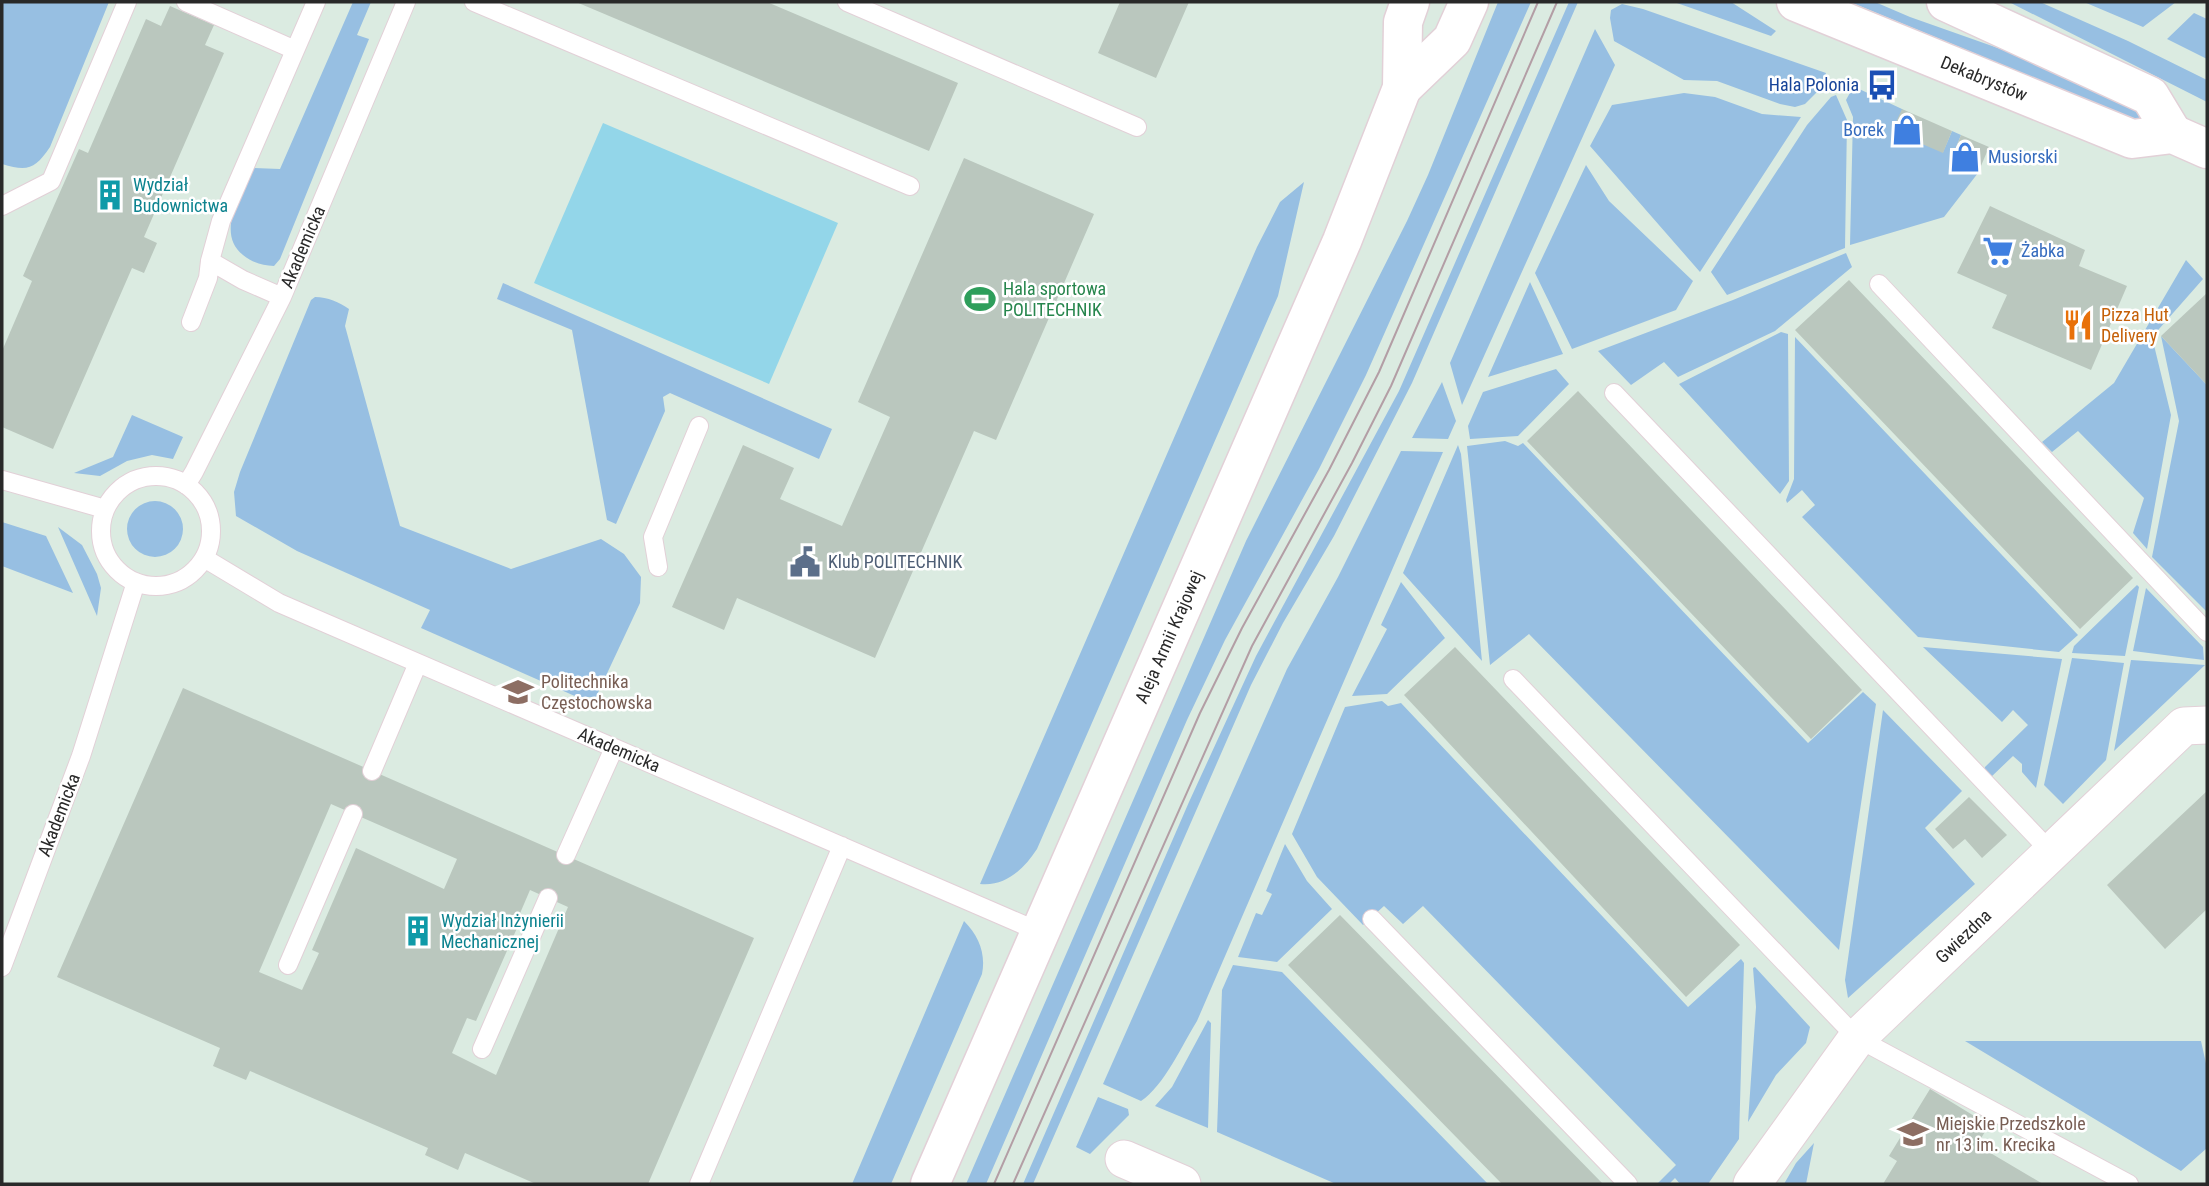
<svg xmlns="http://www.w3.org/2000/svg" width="2209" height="1186" font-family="'Roboto Condensed',sans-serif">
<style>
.green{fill:#97bfe2}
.pitch{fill:#93d6e9}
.building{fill:#bac7be;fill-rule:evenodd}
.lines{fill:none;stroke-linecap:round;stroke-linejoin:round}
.lane-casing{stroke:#e2d0d7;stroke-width:20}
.street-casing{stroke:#e2d0d7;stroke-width:39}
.secondary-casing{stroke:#e2d0d7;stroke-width:41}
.lane{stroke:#fff;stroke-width:18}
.street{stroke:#fff;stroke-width:37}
.secondary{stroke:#fff;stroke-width:38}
.tram{stroke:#b39ea5;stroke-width:2}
.labels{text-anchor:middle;stroke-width:5;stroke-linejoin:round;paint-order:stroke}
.street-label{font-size:18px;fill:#292929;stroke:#fff}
.transit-label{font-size:18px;fill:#164399;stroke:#fff;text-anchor:end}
.shop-label{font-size:18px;fill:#366cbe;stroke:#fff;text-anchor:start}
.culture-label{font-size:18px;fill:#0d838f;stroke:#fff;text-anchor:start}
.leisure-label{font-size:18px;fill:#27864d;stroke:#fff;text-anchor:start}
.food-label{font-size:18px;fill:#c56008;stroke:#fff;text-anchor:start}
.service-label{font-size:18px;fill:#4e5e75;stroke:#fff;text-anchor:start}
.education-label{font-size:18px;fill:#785e54;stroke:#fff;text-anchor:start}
</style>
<rect width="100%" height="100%" fill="#dbebe1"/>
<path class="green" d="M2,2h107l-59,145c-15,22 -22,25 -48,17z
M353,2h18l-14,33 12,4 -89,220 -6,7c-12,-1 -21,-3 -31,-11 -28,-22 -1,-62 10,-87l27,1z
M1498,2h33l-165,373 -47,94 -94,171 -38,80 -201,464h-20l280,-643 161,-320 21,-46z
M1569,2h9l-166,381 -78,153 -51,87 -32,62 -218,499h-10l166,-382 67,-146 143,-265z
M1674,2h57l45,29 -5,5z
M1850,2h25l35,15 119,42 113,52 14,17z
M2009,2h31l88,39 79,39v22z
M2084,2l67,1 25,-1 -33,25z
M1622,4l21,5 183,64 -5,15 -16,16 -10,3 -15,-3 -63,-23 -33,-1 -70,-39 -4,-23 1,-8z
M2194,13l13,6v40l-40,-20z
M1595,29l20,36 -153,340 -12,-42z
M1857,88l45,21 41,43 9,-21 9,4 -10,25 27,13 -34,44 -94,28 3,-128 -7,-17 6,-11z
M1684,93l31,4 47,17 39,3 -101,155 -110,-126 22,-41z
M1836,95l11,25 -2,128 -118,47 -16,-23 96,-147 24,-28z
M1586,165l23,36 84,80 -17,29 -104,39 -37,-76z
M1304,182l-26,114 -241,553c-13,20 -32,38 -57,35l277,-637 23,-45z
M1846,253l6,14 -77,64 -97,46 -14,-15 -33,23 -33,-34 135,-51z
M2186,260l17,19 -51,58 19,78 -24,134 -14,-16 11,-35 -66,-67 -26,21 -10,-10 72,-59z
M1530,282l33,72 -75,23z
M503,283l329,146 -13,30 -149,-66 -7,4 2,14 -49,113 -9,-4 -35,-190 -75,-31z
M315,297c13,0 24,5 34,12l-4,17 55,200 111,43 90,-30 23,15 17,23 -1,26 -44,94h-19l-156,-69 9,-18 -133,-59 -61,-35 -2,-24 6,-20 71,-172z
M1781,332l7,2 1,147 -9,13 -101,-110z
M2161,336l46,49v227l-55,-55 27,-136z
M1795,337l283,298 -19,17 -141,-15 -116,-120 13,-12 -13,-15 -15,13 -1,-3 8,-21z
M1556,369l13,15 -51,52 -48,3 -2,-13 15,-34z
M1442,382l14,39 -8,18 -36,-1z
M132,415l51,22 -10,22 -21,-4 -25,6 -27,15 -26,-3 39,-16z
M1505,441l13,5 5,-3 285,300 55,-51 13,12 -37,246 -310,-316 -39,31 -23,-219z
M1458,445l3,9 21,207 -79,-88z
M1401,451l42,1 -246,569c-15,24 -33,65 -56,80l-38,-17 184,-415 51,-92z
M127 529a28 28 0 1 1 56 0a28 28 0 1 1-56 0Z
M2,522l44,14 27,57 -71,-27z
M58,527l24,18 15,29 4,14 -4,28z
M1401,582l44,56 -58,56 -35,2 35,-67 -6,-4z
M2137,585l2,2 -14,69 -53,-3 2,-7z
M2146,588l57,59 1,13 -71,-9z
M1923,647l139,12 -26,129 -14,-16v-8l-9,-8 -23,22 -6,-7 1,-4 43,-42 -15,-15 -11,12z
M2072,658l52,5 -18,97 -43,44 -19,-19z
M2131,660l74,5 -91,86z
M1382,701l6,5 13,-3 287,304 53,-48 3,4 -5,176 -31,45h-28l-5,-6 -6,6h-12l19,-19 -253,-259 -20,18 -19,-18 -21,19 -46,-48 -25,-43 53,-127z
M1883,710l79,81 -37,37 50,56 -127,114 -3,-18z
M1285,844l22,37 25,28 -55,53 -39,-5 18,-44 6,2 10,-21 -6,-3z
M964,921c15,15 22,33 18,53l-91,210h-39z
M1233,965l49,7 206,212h-152l-119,-52 5,-142z
M1755,967l55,60 -4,16 -30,32 -28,47 8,-115 -3,-39z
M1208,1020l3,3 -3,105 -53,-22 17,-19z
M1965,1041h236l6,27v80l-26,23z
M1098,1097l30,12 1,6 -39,39 -14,-7z
M1814,1143l-8,41h-22l12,-21z"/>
<path class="pitch" d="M603,123l235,100 -69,161 -235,-101z"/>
<path class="building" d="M576,2h191l191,81 -29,68z
M1120,2h69l-33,76 -58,-25z
M170,6l44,19 -9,20 19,8 -80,184 13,6 -13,30 -12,-5 -79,181 -51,-22v-76l30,-70 -9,-5 56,-127 9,4 58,-134 15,7z
M1902,109l50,22 -9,22 -51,-22z
M1961,135l28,12 -11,26 -27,-13z
M964,158l130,56 -98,226 -22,-9 -99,227 -138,-60 -13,32 -52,-23 71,-162 51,23 -14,31 62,27 48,-109 -32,-15z
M1990,206l95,44 -6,16 48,20 -36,84 -99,-42 15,-33 -50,-22z
M1849,280l284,298 -53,51 -285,-299z
M2207,293v92l-46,-49z
M1578,391l284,299 -51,49 -284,-298z
M1455,647l285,298 -54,52 -282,-302z
M183,688l571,250 -106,246h-112l-71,-31 -7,17 -33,-15 3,-7 -178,-77 -4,9 -33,-14 7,-18 -163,-71zM331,804l126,55 -13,30 -88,-41 -44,102 7,3 -17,37 -43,-18zM530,890l38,17 -72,168 -44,-22 15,-35 9,3 45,-102 -3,-1z
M2207,791v118l-42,40 -58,-64z
M1969,797l38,38 -25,23 -17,-19 -12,10 -18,-20z
M1340,915l263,269h-101l-214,-219z
M1930,1089l59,36 -12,20 66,39h-160l14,-23 -8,-5z"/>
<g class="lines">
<g class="lane-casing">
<path id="lane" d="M186,2l109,48
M474,2l436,184
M847,2l290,125
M2,206l49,-25 76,-179
M1879,284l328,348
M282,297l-39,-17 -33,-19 11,-40 95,-219
M191,322l17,-44 2,-17
M1614,393l438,460
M101 531a55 55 0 1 1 110 0a55 55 0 1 1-110 0Z
M2,480l103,29
M186,485l8,-13 88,-175 124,-295
M204,558l75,45 761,329
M658,567l-5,-30 46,-111
M1513,679l344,359 272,146
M372,771l46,-108
M566,855l48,-107
M1372,919l256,265
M288,965l65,-151
M2,967l79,-211 55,-174
M482,1049l66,-151
M699,1184l143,-338"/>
</g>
<g class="street-casing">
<g id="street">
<path d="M1124,1159l58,25"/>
<path id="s1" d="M1752,1184l105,-146 327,-312 23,-1"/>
</g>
</g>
<g class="secondary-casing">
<g id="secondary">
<path id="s2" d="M1796,2l336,137 41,-5 34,15"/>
<path d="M1946,2l204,94 23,38"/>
<path d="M1402,88l50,-48 17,-38"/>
<path id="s3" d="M930,1184l412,-943 60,-153 1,-66 7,-20"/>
</g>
</g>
<use href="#lane" class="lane"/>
<use href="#street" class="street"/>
<use href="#secondary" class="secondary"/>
<path class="tram" d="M994,1184l206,-471 42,-85 87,-158 50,-98 159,-370
M1013,1184l239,-538 100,-183 39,-77 166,-384"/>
</g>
<defs>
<g id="bus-bare" transform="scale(2.415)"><path d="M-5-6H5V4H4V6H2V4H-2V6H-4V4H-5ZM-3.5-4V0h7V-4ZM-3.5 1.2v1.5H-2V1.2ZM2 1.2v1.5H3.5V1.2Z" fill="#1a4fb4" stroke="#fff" stroke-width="2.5" paint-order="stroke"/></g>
<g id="shop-bare" transform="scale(2.415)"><path d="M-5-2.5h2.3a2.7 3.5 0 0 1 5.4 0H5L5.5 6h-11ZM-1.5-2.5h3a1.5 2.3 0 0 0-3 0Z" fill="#3f7fe0" stroke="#fff" stroke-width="2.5" paint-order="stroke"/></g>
<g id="building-bare" transform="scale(2.415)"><path d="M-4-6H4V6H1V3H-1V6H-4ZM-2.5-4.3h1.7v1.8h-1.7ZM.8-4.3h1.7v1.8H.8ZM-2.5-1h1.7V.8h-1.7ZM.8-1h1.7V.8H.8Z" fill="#0f9aa8" stroke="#fff" stroke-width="2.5" paint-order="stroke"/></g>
<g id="supermarket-bare" transform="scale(2.415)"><path d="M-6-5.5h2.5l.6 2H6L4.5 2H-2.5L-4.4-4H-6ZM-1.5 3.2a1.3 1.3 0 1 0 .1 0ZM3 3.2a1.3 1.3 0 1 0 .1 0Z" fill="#3f7fe0" stroke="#fff" stroke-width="2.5" paint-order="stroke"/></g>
<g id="stadium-bare" transform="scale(2.415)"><path d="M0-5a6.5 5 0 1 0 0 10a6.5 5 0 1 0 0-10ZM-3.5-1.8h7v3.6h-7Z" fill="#2e9e5b" stroke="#fff" stroke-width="2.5" paint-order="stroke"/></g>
<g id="restaurant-bare" transform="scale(2.415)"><path d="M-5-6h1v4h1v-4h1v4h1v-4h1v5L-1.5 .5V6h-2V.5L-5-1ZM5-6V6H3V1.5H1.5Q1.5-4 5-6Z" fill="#e8710a" stroke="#fff" stroke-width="2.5" paint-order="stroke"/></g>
<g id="civic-bare" transform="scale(2.415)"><path d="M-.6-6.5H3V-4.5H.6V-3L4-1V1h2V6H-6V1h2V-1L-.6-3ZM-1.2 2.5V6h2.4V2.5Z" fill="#5c6f8a" stroke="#fff" stroke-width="2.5" paint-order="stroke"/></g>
<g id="university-bare" transform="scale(2.415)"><path d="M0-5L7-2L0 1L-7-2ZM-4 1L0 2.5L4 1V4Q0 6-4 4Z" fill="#8d6e63" stroke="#fff" stroke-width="2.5" paint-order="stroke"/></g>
<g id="school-bare" transform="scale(2.415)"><path d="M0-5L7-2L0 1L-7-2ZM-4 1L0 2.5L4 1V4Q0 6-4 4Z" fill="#8d6e63" stroke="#fff" stroke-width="2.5" paint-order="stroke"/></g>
</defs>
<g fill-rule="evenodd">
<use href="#bus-bare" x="1882" y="85"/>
<use href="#shop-bare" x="1907" y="130"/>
<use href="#shop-bare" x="1965" y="157"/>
<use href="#building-bare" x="110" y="195"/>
<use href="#supermarket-bare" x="1998" y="251"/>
<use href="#stadium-bare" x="980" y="299"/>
<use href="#restaurant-bare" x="2078" y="325"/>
<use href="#civic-bare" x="805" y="562"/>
<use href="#university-bare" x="518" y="692"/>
<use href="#building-bare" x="418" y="931"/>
<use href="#school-bare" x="1913" y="1134"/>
</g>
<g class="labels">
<g class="street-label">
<text dy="6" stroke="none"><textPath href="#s2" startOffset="203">Dekabrystów</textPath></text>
<text transform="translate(303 247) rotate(-67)" y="6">Akademicka</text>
<text dy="6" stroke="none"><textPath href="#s3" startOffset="597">Aleja Armii Krajowej</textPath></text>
<text transform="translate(619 750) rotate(23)" y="6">Akademicka</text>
<text transform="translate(59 815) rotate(-69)" y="6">Akademicka</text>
<text dy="6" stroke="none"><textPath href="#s1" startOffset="327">Gwiezdna</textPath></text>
</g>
<g class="transit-label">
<text x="1859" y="91">Hala Polonia</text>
</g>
<g class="shop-label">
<text x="1884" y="136" text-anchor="end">Borek</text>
<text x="1988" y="163">Musiorski</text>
<text x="2021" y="257">Żabka</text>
</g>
<g class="culture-label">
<text x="133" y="191">Wydział<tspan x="133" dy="21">Budownictwa</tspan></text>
<text x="441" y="927">Wydział Inżynierii<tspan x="441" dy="21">Mechanicznej</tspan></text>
</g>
<g class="leisure-label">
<text x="1003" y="295">Hala sportowa<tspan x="1003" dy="21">POLITECHNIK</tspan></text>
</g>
<g class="food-label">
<text x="2101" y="321">Pizza Hut<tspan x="2101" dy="21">Delivery</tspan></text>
</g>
<g class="service-label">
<text x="828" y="568">Klub POLITECHNIK</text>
</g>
<g class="education-label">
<text x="541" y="688">Politechnika<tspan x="541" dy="21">Częstochowska</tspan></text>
<text x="1936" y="1130">Miejskie Przedszkole<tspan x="1936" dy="21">nr 13 im. Krecika</tspan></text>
</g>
</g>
<rect width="2209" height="1186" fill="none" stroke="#292929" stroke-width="7"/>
</svg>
